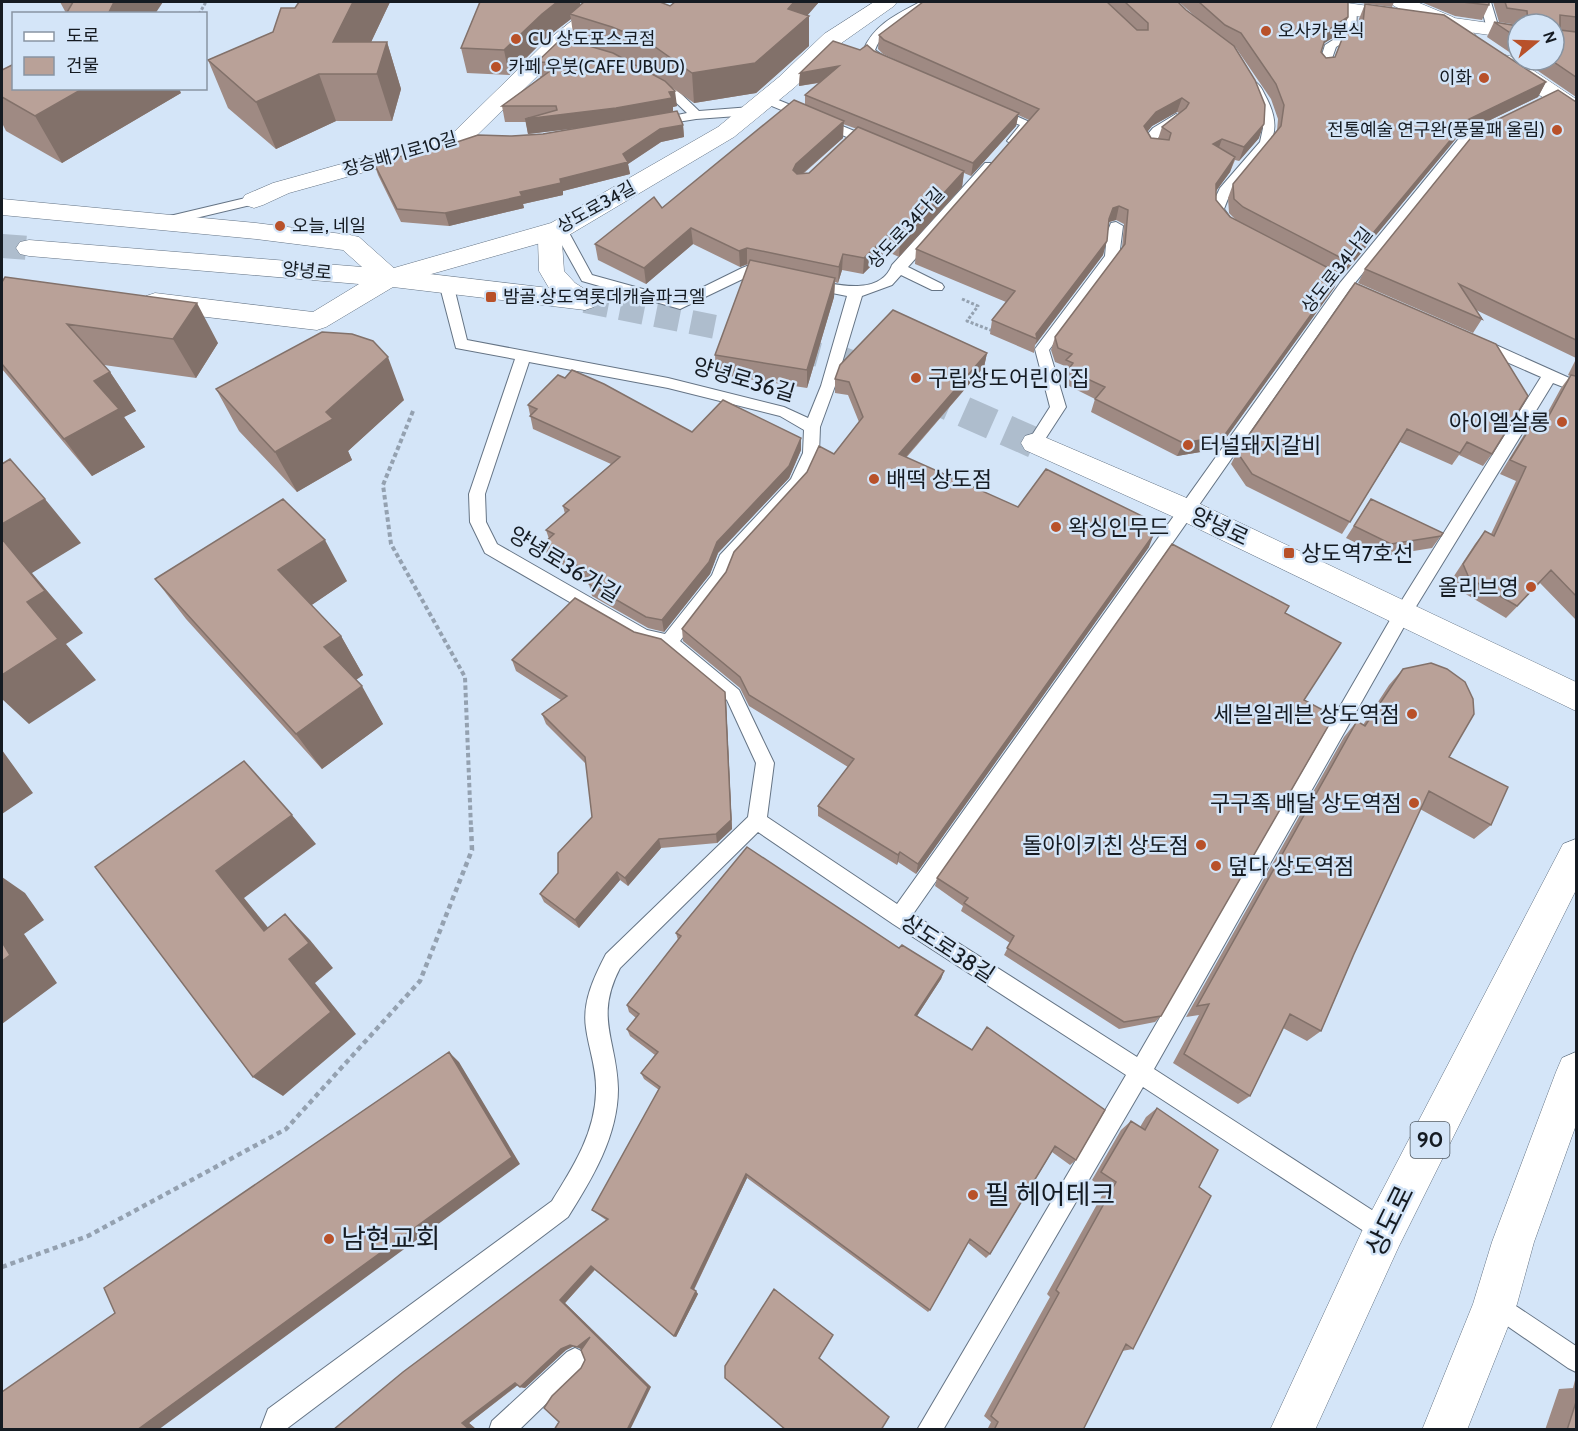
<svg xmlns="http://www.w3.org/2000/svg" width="1578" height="1431" font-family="Cabin,'Noto Sans KR',sans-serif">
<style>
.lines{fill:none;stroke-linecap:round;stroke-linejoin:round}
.secondary-tunnel-far1{stroke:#aebdcd;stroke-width:24;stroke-dasharray:24 12;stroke-linecap:butt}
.secondary-tunnel{stroke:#aebdcd;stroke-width:31;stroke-dasharray:31 15;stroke-linecap:butt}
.service-casing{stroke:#657485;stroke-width:2}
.minor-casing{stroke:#657485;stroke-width:1}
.tertiary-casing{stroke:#657485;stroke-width:1}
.secondary-casing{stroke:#657485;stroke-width:1}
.primary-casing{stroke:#657485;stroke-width:1}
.path-far2{stroke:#94a1b0;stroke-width:3;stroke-dasharray:3 2;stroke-linecap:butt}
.path-far1{stroke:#94a1b0;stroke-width:4;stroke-dasharray:4.5 3;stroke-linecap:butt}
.path{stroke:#94a1b0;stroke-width:4.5;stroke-dasharray:5 4;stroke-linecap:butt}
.service{fill:#fff;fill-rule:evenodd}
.minor{fill:#fff;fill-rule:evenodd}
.tertiary{fill:#fff;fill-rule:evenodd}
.secondary{fill:#fff;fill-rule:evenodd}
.primary{fill:#fff;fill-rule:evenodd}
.wall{fill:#9f8a83;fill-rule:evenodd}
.shaded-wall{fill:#82716a}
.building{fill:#b9a198;stroke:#82716a;stroke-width:1.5;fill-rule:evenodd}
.poi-dot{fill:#b8512a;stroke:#d4e5f8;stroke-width:2}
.labels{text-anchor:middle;stroke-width:5;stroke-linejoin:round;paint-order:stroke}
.far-poi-label{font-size:18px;fill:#151b22;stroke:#d4e5f8;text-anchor:start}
.far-street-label{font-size:18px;fill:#151b22;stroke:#d4e5f8}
.shield{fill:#d4e5f8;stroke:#4e5862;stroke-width:1.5}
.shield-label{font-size:21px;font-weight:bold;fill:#151b22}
.poi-label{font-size:22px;fill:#151b22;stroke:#d4e5f8;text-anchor:start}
.street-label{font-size:22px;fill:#151b22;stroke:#d4e5f8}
.near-poi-label{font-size:27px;fill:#151b22;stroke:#d4e5f8;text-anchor:start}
.near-street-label{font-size:27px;fill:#151b22;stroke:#d4e5f8}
</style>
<rect width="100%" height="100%" fill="#d4e5f8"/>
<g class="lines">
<path class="secondary-tunnel-far1" d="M2,246l27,2
M585,301l136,27 120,33"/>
<path class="secondary-tunnel" d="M836,360l65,24 134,59"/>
<g class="service-casing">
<path id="service" d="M920,2h13c-18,18 -48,21 -58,48l14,10v6h-8l-16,-12 -2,-3c10,-26 34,-37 57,-49z
M1480,2h11l8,27 -2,2h-8l-2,-2z
M1351,6l6,3 -1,26 -20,12 -8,23h-8l-2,-3 7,-22 19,-12 1,-24z
M655,78l21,11 23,22 52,-4 6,4 -6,4 -55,4 -43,7 -2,-3 2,-3 34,-7 -19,-18 -17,-10 -2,-3z
M1253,81c8,3 10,11 14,18 20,40 -4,53 -27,81 -8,9 -12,18 -16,29l10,14 -7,4 -11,-6 -6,-12 10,-21 40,-46 3,-14 -4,-19 -12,-24z
M766,95l113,46 2,3 -6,4 -4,-1 -109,-45v-6z
M996,107l38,17 -17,20 -4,1 -6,-4 13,-16 -28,-11 -2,-3z
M1176,114l6,4 -2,3 -26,20 11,8 -1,3 -17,-2 -5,-9 11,-13z
M1493,122l6,4 -2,3 -28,13 -119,147 -437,625 224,143 260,-449 144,-231 -64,-28 -2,-4 2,-4h10l89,40v11l-23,-9 -144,235 -255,451 238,154 3,8 -3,8 -8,3 -8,-3 -233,-152 -200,343h-26l209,-355 -233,-151 -135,-92 -138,136c-26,50 -3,72 -2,121 0,47 -26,90 -50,128l-283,213h-25l8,-21 284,-208c21,-34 43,-68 44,-109 1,-23 -7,-42 -10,-64 -4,-26 8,-51 20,-74l142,-137 8,-54 -29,-63 -63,-52 -27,-7 -152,-88 -15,-31 -1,-28 46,-135 -59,-11 -17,-65 2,-3h10l2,3 14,57 201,38 116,29 24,11 13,-32 26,-90 -40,-8 -2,-3 2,-3 5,-2c26,5 68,16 80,-15l93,-102h10l1,3 -1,3 -87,98 34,17 2,3 -2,3h-10l-31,-15 -9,10 -30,11 -27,90 -15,41 -1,26 -14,30 -72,80 -8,20 -45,58 59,49 35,73 -7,54 130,87 443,-621 121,-147zM529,362l139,26 112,28 24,14 -1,23 -12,26 -71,76 -8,20 -47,59 -18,-4 -150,-86 -11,-22 -1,-28z
M254,196l7,4 -2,3 -97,23 -7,-4 2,-3z
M1116,222l7,4 -4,31 -70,93 17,57 -26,40h-10l-3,-4 23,-36 -15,-58 70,-93 2,-23 4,-10z
M560,225l7,4 25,46 87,24 63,-31 5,-2 26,6 2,3 -7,5 -19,-4 -69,33 -98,-28 -29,-52z
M1495,1292l81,54v26l-8,-4 -81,-56 -4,-8 4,-8z
M575,1348l8,4 4,8 -4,8 -64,62h-30l3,-9 75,-69z"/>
</g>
<g class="minor-casing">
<path id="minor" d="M595,2h22l-53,48 -95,93 -180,50 -26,12 -9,3 -9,-3 -3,-5 3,-5 28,-12 180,-50 95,-93z
M1391,2h26l36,15 23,18 -3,5 -8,1 -8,-1 -20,-13 -43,-21z
M1505,55l8,2 63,42v17l-8,-2 -71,-47 -3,-5 3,-5z"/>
</g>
<g class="tertiary-casing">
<path id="tertiary" d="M874,2h23l-3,4 -54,38 -45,43 -61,50 -165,98 -180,51 -9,-2 -4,-6 4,-6 171,-49 167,-96 61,-50 45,-43z
M1289,2h51l178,25v12l-219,-31 -7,-2z"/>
</g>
<g class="secondary-casing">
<path id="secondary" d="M2,199l254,24 94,12 9,2 37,33 153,18 -10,-17 -1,-31c8,-13 15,-21 31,-17l3,6 -10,13 2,29 11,12 19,12 4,6 -4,6 -9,3 -192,-23 -67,40 -9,3 -162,-19 -9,-3 -4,-6 4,-6 9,-3 158,19 46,-28 -330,-28 -9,-2 -4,-6 4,-6 9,-2 333,27 -19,-17 -87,-11 -254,-24z
M1035,433l161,69 380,180v29l-400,-193 -151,-68 -4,-7 4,-7z"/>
</g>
<g class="primary-casing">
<path id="primary" d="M1576,839v51l-177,356 -84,184h-45l99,-214 194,-372z
M1576,1052v73l-42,117 -17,62 -50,126h-45l51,-126 19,-62 64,-170 6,-14z"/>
</g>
<path class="path-far2" d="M199,14l7,-12
M962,299l16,7 -11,15 26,10"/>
<path class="path-far1" d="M413,411l-30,74 8,59 74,133 6,151"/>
<path class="path" d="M2,1267l86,-31 198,-107 134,-148 52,-131 -1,-24"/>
<use href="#service" class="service"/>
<use href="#minor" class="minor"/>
<use href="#tertiary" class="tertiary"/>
<use href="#secondary" class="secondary"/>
<use href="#primary" class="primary"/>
</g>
<path class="wall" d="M60,2h103l-97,11z
M299,2h91l-19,40h16l14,47 -9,32h-56l-60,28 -48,-41 -20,-48 65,-28 22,-24z
M480,2h100v3l90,1 5,-4h144l-12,13 2,1v30l-53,47 -62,10 -23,-16 6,19 -4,1v5l10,13 1,12 -23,5 -33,22 2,10 -67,17v4l-40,9 1,4 -75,18 -48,-4 -23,-47 -4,-12 138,-27 31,-2 35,-6 -50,6 -2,-12h-21l-3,-16 39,-29h-1l-3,-15 37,-21 -3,-22 -25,19 -37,37 -42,-2 -6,-25z
M923,2h255l8,8 12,9 -19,-17h165l4,15 -6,15 -18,11 -3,9 5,6 9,-1 9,-23 14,-9 1,-6 6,-15 181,78 -8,15 -79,38 -117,141 -2,-1 -6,13 -116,161 -41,7 -86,-44 4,-13 -30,-15 2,-8 -4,-2 2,-8 -10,-4 -4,-12 4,-13 67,-89 2,-24 -8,-4 -7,2 -6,33 -68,90 -1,8 -44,-19 2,-14 14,-18 -91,-38 1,-15 113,-129 -11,-5 -2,11 -45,50 -7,-3 -2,14 -63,70 -13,-6 -23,23 -21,-4 -4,13 -3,-1 -1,15 -27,91 -91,-14 -1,-19 34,-91 -9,3 -47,-23 -47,40 -48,-24 -3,-16 67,-36 143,-103v-10l14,-12 -20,3 1,-13 60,-23 14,1 37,16 -28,-13 -5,-5 1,-14zM1234,46l2,2 35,51 7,20 -1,12 -44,53 -5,14 1,15 7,7 -6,-3 -14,-17v-9l14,-19 5,-12 4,1 20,-23zM1177,112l2,1 -17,14 -4,12 -7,-1 -4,-6 5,-6zM843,124l14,5 -48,44 -6,1 40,-36z
M1353,2h41l-2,5z
M1421,2h68v3l-7,15 -27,-4z
M1493,2h83v95l-54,-37h32v-36h-36v1l-19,-3z
M1494,22l24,4v32l-31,-21z
M2,70l179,23 -119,70 -56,-32 -4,-8z
M1576,102v256l-100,-48 6,9 -9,14 -115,-50 7,-14z
M2,282l216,61 -22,35 -92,-13 6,7 26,39 -12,6 21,30 -53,29 -90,-107z
M1355,283l137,171 -9,12 -24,-11 -7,10 -52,-23 -58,92 -96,-48 -15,-22 6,-12z
M987,353l-3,14 -78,91 112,49 126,10 -4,10 9,20 -233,327 -18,-12 -1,3 -79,-49v-10l30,-39 -99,-61 -9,-18 -57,-47 -1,-12 152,-175 25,-32 -11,-27 -13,-2v-14z
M1576,359v261l-36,-37 -34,35 -47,-28 -5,-14 21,-32 10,-13 6,3 25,-53 -16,-7 30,-49 10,-13 4,7 17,-31 9,-12 -2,-1z
M216,389l188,11 -56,51 4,9 -55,32 -58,-61z
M528,405l164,27 109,6v12l-12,28 -71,75 -8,21 -46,58 -16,-4 -56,-32 -3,-12 1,-1 -43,-29 -3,-11 5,-4 -3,-9 19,-16 -2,-8 48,-42 -78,-35z
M1371,499l72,34 -11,15 -49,8 -37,-18z
M155,579l192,2 -36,24 30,31 22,39 -7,5 27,44 -61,45 -136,-150z
M1285,613l19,87 -143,316 -6,6 -36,7 -115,-74 6,-12 -49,-32 2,-5 -28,-20 2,-8z
M512,660l214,42 6,127 -15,14 -56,5 -33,38 -8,-6 -41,48 -35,-26 -4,-8 18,-21 34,-56 -6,-53 -40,-40 -4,-10 19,-14 -45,-29z
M1403,669l46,88 42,68 -17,14 -54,-30 -66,145 -33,77 -14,10 -24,-13 -33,68 -12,8 -65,-41 26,-48 -13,2 158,-280 13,-16 6,4 26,-40z
M676,933l223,15 45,23 -3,8 -24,37 159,144 -6,5 -18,-13 -62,102 -4,4 -18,-15 -38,67 -2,2 -181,-134 -53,112 4,4 -22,43 -81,-67 -30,33 86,84 -92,35 26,-62 -2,-13 -2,2 -7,-3 -8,4 -41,38 -5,-1 -2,-2 -49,38 8,7h-144l273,-210 -10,-7 -4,-3 67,-120 -15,-11 -3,-6 14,-18 -25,-19 -3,-7 9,-11 -7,-6 -2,-7 51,-65z
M1157,1108l42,79 -66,162 -11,2 -39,79h-96l4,-8 -7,-6 66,-119 -3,-3 58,-104 -13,-10 29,-50 10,-9 9,6 6,-10z
M1576,1376v54h-31l14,-41 14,-1z"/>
<path class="shaded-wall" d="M114,2h49l-8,12h-47z
M353,2h37l-34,72 -23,-32z
M557,2h23l1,8 -11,4 1,5 -25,19 -37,37 -5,-25 38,-36z
M794,2h25l-18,21 8,-7v30l-53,47 -62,10 -2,-30 96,-64z
M1348,17l-6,15 -19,12 5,-14z
M387,42l14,47 -9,32 -15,-47z
M839,66v13l-40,7 1,-13z
M319,74l17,47 -60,28 -20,-47z
M1546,82l-8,15 -79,38 -117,141 7,-14 118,-142z
M84,88h95l2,5 -119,70 -27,-47z
M675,91l2,15 -4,1v6l-55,10 -90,11 -3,-15z
M1182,98l-5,14 -25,14 -12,15 4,-15 12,-14z
M1019,113l-3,13 -45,50 2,-13z
M844,121l-1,17 -48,42 -2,-10 3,-6z
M1264,124l-5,14 -20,23 5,-14z
M683,125l1,12 -23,5 -33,22 2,10 -67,17v4l-40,9 1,4 -75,18 -4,-13 115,-34 63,-25 37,-25z
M1222,139l-5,14 -4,-9z
M1235,157l-5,15 -19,26 5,-14z
M964,171l-2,16 -63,70 1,-16z
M1119,206l-3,14 -7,2 -4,11 8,-25z
M691,228l2,16 -47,40 -2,-16z
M888,235l-2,16 -23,23 1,-16z
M1107,241l-4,14 -68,90 2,-6 -1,-5z
M747,248v16l-7,3 -1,-16z
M843,254l-1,16 -4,13 1,-16z
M1340,274l-6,14 -116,161 -41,7 6,-13z
M835,278l-1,19 -27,91v-18z
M197,303l21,40 -22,35 -23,-39z
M987,353l-3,14 -87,100 2,-13z
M388,357l16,43 -56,51 4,9 -55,32 -22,-40 51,-40z
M110,372l26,39 -12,6 21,30 -53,29 -28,-37 30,-58z
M801,438v12l-12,28 -71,75 -8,21 -46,58 -2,-12 55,-78z
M45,499l36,44 -49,30 51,60 -17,11 30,36 -67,44 -27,-25v-24l25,-73 -25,-63v-15z
M1154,534l-5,13 -233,327 2,-10z
M325,540l22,41 -44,30 -25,-41z
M341,636l22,39 -16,11 -23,-39z
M362,686l21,38 -61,45 -26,-35z
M726,702l6,127 -15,14 -1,-9z
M2,750l31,43 -31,21z
M292,815l24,29 -72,54 47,58 -27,-25 -48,-60z
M659,839l2,9 -33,38 -3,-8z
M900,852l-2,10 -1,3 1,-10z
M617,872l3,8 -41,48 -4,-8z
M2,877l23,16 19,27 -20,14 33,49 -55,41z
M285,914l25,26 23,28 -18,15 41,51 -73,62 -30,-19 36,-118z
M944,971l-3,8 -28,43 2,-7z
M449,1052l10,10 61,102 -362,266h-21z
M746,1174l1,4 -54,113 -2,-3z
M591,1266l4,3 -30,34 86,84 -21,43h-3l21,-43 -88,-87z
M696,1291l2,3 -22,43 -2,-1z
M590,1337l4,1 -13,11 -4,-2z
M570,1345l4,1 -8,4 -41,38 -5,-1 41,-38z
M515,1383h5l-51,40 8,7h-7l-8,-7z"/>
<path class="building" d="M73,2h41l-6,12h-42z
M299,2h54l-20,40h54l-10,32h-58l-63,28 -48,-42 65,-28 8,-24h14z
M480,2h77l-15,12 -38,36 -43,-2z
M584,2h76l10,4 5,-4h119l-6,7 21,7 -54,47 -63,10 -44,-31 -36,-15 -42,-13z
M923,2h184l30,28h11v-7l-23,-21h53l8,8 48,36 21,34 10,25 -1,19 -20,23 -22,-8 -9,5 22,13 -19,27v16l14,17 110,57 -116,162 -41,7 -88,-44 10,-12 -37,-17 5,-7 -7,-3 6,-6 -14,-6 -3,-11 70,-93 3,-34 -9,-4 -6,2 -4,11 -2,22 -71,93 1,5 -45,-19 23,-29 -99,-42 123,-140 -155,-69 -5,-5zM1182,98l7,5 -3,5 -24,19 9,6 -2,7 -18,-2 -7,-12 12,-14z
M1199,2h149v15l-20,13 -7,22 5,6 9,-1 9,-23 19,-11 2,-19 79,11 102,67 -79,38 -118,142 -106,-55 -9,-8 -1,-15 48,-58 3,-21 -8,-21 -35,-51 -16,-8z
M1462,2h27v3z
M1505,2h71v15l-16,-2v15l16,2v45l-25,-17h3v-36h-26l-1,-13 -20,-3z
M1494,22l24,4v12z
M562,38l51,15 52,28 10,10 -6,1 3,6 -56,10 -91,11 32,-9 -1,-4h-54l59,-43 -24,-1z
M833,41l27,9 7,-5 7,6 145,62 -46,50 -168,-68 34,-29 -39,7z
M14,64v24h70l-49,28 -33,-19v-27z
M1558,90l18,12v238l-117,-56 23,35 -117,-50 113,-140z
M794,100l50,21 -48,43 -3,6 4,4 12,-1 49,-46 106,44 -64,70 -12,-6 -24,23 -21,-4 -4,13 -92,-19 -8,3 -48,-23 -47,40 -49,-24 59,-47 8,11z
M677,111l6,14 -23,4 -37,25 5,8 -68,17 1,4 -41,9 2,4 -77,17 -48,-4 -23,-46 83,-21 21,-7 34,1 31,-2z
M750,260l85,18 -28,92 -92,-15z
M5,277l192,26 -24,36 -106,-15 43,48 -16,9 25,28 -55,30 -62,-75v-82z
M1355,283l141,61 32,52 -36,58 -25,-12 -7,11 -53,-24 -57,93 -98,-48 -15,-22z
M893,310l94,43 -88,101 119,53 28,-38 98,48 -7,9 17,8 -236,330 -18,-12 -2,3 -80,-49 36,-47 -105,-64 -9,-18 -58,-48 44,-57 8,-20 73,-80 12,-26 15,8 29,-37 -14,-35 -14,-3 5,-14z
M322,332l30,2 21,7 15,16 -62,55 7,7 -58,33 -59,-63z
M572,370l32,14 88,48 31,-32 78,38 -12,28 -72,76 -8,20 -47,58 -16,-3 -57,-33 7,-6 -52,-35 10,-9 -8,-4 23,-20 -6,-4 57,-49 -90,-41 7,-7 -9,-4 30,-30 7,3z
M1571,375l5,1v220l-25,-26 -34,36 -48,-28 -6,-14 22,-33 9,5 32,-69 -16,-7 30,-48 6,9z
M10,459l35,40 -43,25v-60z
M283,499l42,41 -47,30 63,66 -17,11 38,39 -66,48 -141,-155z
M1371,499l72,34 -2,3 -50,8 -37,-18z
M2,539l43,52 -18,11 31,37 -56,36z
M1172,544l117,62 -4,7 56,30 -37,57 30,16 -173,300 -37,6 -117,-74 7,-12 -50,-33 4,-5 -31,-20z
M575,598l59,34 27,7 64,53 6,128 -15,14 -57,5 -34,39 -8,-6 -42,48 -35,-26 18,-21v-20l34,-36 -7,-60 -43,-43 25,-18 -55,-36z
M1431,663l16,6 18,13 8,17 1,15 -25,43 59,30 -17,38 -62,-34 -75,163 -33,77 -31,-17 -40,82 -66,-42 25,-50 -12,2 160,-285 8,5 38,-57z
M244,761l48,54 -76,56 48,60 21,-17 24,29 -20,16 42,53 -78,65 -158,-210z
M747,847l152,101 3,-3 42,26 -29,44 57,35 15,-23 118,83 -29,50 -21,-14 -65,108 -20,-15 -40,71 -184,-136 -55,114 5,3 -22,45 -83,-70 -31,34 88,87 -21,43h-73l5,-8 -15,-14 8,-12 29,-28 4,-8 -4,-10 9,-13 -13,10 -7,-2 -9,4 -41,38 -5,-4 -53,40 8,7h-137l70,-58 205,-153 -16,-9 68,-123 -19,-14 17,-21 -31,-23 12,-15 -12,-9 54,-69 -5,-3z
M2,942l8,13 -8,6z
M449,1052l63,105 -375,273h-135v-38l113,-79 -11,-25z
M1157,1108l61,42 -19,37 12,9 -78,153 -7,-5 -43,86h-89l4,-8 -7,-6 68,-123 -3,-3 60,-108 -15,-10 30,-51 14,9z
M774,1289l59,46 -14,23 70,59 -8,13h-95l-61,-52v-12z
M1576,1402v28h-9z"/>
<g class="poi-dot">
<circle cx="1266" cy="31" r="6"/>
<circle cx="516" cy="39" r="6"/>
<circle cx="496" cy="67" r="6"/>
<circle cx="1484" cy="78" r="6"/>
<circle cx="1557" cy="130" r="6"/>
<circle cx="280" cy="226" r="6"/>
<rect x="485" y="291" width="12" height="12" rx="3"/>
<circle cx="916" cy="378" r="6"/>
<circle cx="1562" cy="422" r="6"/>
<circle cx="1188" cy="445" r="6"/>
<circle cx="874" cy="479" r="6"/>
<circle cx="1056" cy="527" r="6"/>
<rect x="1283" y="547" width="12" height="12" rx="3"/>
<circle cx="1531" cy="587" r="6"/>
<circle cx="1412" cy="714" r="6"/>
<circle cx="1414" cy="803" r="6"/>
<circle cx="1201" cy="845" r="6"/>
<circle cx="1216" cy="866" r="6"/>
<circle cx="973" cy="1195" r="6"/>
<circle cx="329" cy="1239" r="6"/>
</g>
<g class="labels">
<g class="far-poi-label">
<text x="1278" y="37">오사카 분식</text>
<text x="528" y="45">CU 상도포스코점</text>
<text x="508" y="73">카페 우붓(CAFE UBUD)</text>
<text x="1472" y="84" text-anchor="end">이화</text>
<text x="1545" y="136" text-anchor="end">전통예술 연구완(풍물패 울림)</text>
<text x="292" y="232">오늘, 네일</text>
<text x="503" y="303">밤골.상도역롯데캐슬파크엘</text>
</g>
<g class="far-street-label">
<text transform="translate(400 154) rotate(-16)" y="6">장승배기로10길</text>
<text transform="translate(596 207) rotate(-29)" y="6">상도로34길</text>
<text transform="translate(906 228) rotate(-47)" y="6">상도로34다길</text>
<text transform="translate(1337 270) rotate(-52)" y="6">상도로34나길</text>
<text transform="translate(307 271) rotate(5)" y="6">양녕로</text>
</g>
<rect class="shield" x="1410.5" y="1122" width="39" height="36" rx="4.5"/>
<g class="shield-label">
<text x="1430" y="1147">90</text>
</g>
<g class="poi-label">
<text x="928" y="386">구립상도어린이집</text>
<text x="1550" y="430" text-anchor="end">아이엘살롱</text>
<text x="1200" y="453">터널돼지갈비</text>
<text x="886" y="487">배떡 상도점</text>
<text x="1068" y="535">왁싱인무드</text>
<text x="1301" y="561">상도역7호선</text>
<text x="1519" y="595" text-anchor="end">올리브영</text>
<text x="1400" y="722" text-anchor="end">세븐일레븐 상도역점</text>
<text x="1402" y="811" text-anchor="end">구구족 배달 상도역점</text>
<text x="1189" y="853" text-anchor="end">돌아이키친 상도점</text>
<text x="1228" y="874">덮다 상도역점</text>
</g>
<g class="street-label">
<text transform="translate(744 379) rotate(16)" y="8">양녕로36길</text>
<text transform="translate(1220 526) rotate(25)" y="8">양녕로</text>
<text transform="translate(565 564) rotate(31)" y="8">양녕로36가길</text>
<text transform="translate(948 948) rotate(33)" y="8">상도로38길</text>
</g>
<g class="near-poi-label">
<text x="985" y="1204">필 헤어테크</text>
<text x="341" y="1248">남현교회</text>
</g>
<g class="near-street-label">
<text transform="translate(1390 1221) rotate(-64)" y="9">상도로</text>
</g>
</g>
<rect width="1578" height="1431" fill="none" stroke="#151b22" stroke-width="6"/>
<rect x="12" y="12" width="195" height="78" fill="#d4e5f8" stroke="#8894a2" stroke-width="1.5"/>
<rect x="24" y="32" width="30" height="9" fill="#ffffff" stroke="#8894a2" stroke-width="1.5"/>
<text x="66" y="42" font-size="18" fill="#151b22">도로</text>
<rect x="24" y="57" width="30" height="18" fill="#b9a198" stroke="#8894a2" stroke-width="1.5"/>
<text x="66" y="72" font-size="18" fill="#151b22">건물</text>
<g transform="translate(1536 42) rotate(71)"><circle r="28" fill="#d4e5f8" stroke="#8894a2" stroke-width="1.5"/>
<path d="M0-4.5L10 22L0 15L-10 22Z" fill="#b8512a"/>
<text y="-9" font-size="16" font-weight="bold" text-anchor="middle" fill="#151b22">N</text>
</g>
</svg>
